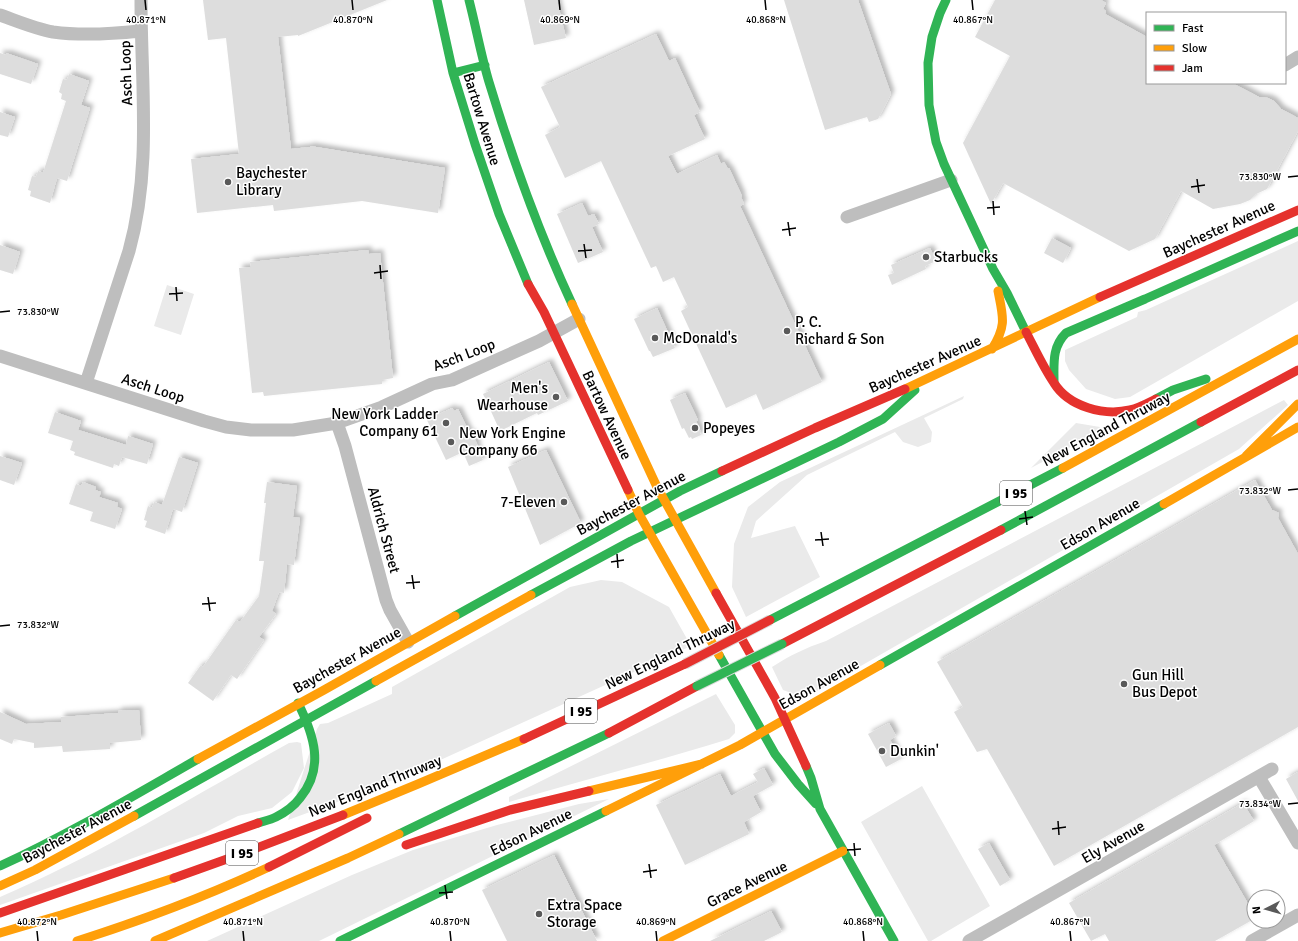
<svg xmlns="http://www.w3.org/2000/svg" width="1298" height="941" font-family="Signika,sans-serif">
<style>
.green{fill:#eaeaea}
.building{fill:#ddd;filter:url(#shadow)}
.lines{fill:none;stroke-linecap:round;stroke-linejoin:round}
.street{stroke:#bebebe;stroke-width:13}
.fast{stroke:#30b455;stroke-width:9}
.slow{stroke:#ff9f0a;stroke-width:9}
.jam{stroke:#e5322d;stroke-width:9}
.fast-bridge-casing{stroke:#dbdbdb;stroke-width:11;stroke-linecap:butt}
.jam-bridge-casing{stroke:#dbdbdb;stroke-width:11;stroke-linecap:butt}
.fast-bridge{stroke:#30b455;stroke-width:9}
.jam-bridge{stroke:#e5322d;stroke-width:9}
.ticks{fill:none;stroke:#000;stroke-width:1.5}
.poi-dot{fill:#595959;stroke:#fff;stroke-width:1.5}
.labels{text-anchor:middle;stroke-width:3;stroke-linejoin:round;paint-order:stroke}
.shield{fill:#fff;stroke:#4c4c4c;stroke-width:1}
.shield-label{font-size:14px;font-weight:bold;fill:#000}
.street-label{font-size:15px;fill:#000;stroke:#fff}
.poi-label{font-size:15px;fill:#000;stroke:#fff;text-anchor:start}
.ticks-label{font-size:10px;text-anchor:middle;fill:#000;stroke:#fff;stroke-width:3;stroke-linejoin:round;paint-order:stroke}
</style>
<defs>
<filter id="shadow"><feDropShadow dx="3.5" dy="-3.5" stdDeviation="2" flood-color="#0004"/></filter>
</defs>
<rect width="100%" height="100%" fill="#fff"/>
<path class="green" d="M1298,241v60l-168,96 -15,2 -29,-10 -17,-19 -4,-9v-11l72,-33 1,-5 8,-2z
M167,285l27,9 -13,41 -27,-9z
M964,396l-1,3 -39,19 8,14 -1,10 -13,5 -15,-5 -8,-10 -88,43 -51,46 -5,17 44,-12 25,51 -74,40 -14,-30 2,-43 14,-37 32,-25z
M1284,400l4,5 -49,44 -434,249 -22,-8 -11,-23c19,-12 33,-19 54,-26z
M1076,423l24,4 -5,7 -64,34z
M601,580l21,2 47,25 22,39 -255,116 -77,32 -71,26 29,-91 3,-5 8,-1 64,-29v-7l178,-100z
M716,694l19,31v8l-6,6c-73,23 -147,41 -220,63v-5z
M297,742l4,1 3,25 -12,24 -20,16 -34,8 -34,17 -204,72v-8c100,-43 194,-101 289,-154z
M922,786l68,120 -59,35h-3l-67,-119z
M609,799l-290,142h-112l145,-66 61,-25 84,-25 82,-21z"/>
<path class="building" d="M203,0h184l-89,36v-1l-20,2 13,112 19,-2v-1l135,22 -7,45 -76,-12 -88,10 -1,-6 -76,8 -6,-54 48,-5 -13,-116 -18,2z
M524,0h33l9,38 -32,7z
M784,0h74l33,94 -13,25 -9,3 -2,-5 -42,13z
M995,0h106l5,3 -3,6 3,2 -1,3 42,23v46h85l27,14 9,1 6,3 7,8 17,9v13l-31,58 -11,5 -6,6 -10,4 -27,5 -32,-18 -26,48 -26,12 -126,-68 -12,21 -28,-61 47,-87 -35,-19z
M656,34l13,27 6,-3 25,54 -6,3 11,24 -37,17 9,18 40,-19 4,9 3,-2 4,7 1,-1 13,28 -1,1 3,7 -4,2 82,176 -59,28 -7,-16 -30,14 -45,-97 7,-4 -14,-30 -11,5 -7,-16 -5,2 -50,-107 -36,17 -20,-43 15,-8 -19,-40z
M0,53l6,2v-2l32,11 -7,20 -31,-10z
M69,74l20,7 -8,24 9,3 -23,73 -10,-3 -7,25 -20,-7 1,-5 -3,-1 4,-14 4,1 2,-6 5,2 23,-72 -5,-2 1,-5 -3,-2 4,-13 4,1z
M0,112l15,5 -7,20 -8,-2z
M582,203l6,13 6,-2 5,10 -7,3 11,25 -25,11 -21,-49z
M1052,238l19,10 -8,15 -19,-10z
M0,245l20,7 -7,22 -13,-4z
M930,248l6,13 -11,5 1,3 -34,16 -4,-10 6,-2 -3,-8z
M368,250l1,4 11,-1 13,125 -11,2v4l-118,12 -1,-4 -11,1 -13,-125 12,-1 -1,-5z
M657,308l18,40 -22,9 -3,-6h-1l-15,-32z
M549,362l19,39 -30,14 -1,-2 -37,18 -17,-37z
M685,393l13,27 -2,1 5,11 -1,1 1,2 -9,4 -1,-2 -2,1 -5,-10 -2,1 -12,-29z
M452,408l2,3 4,-2 12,25 2,-1 6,13h-2l7,14 -14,6 -6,-14 -17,8 -19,-40z
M55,412l26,9 -3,9 7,2 41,13 2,-9 25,8 -6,20 -25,-7 -3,9 -5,-2 -1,4 -39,-13 1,-3 -5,-2 3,-9 -25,-8z
M546,450l35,73 -41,22 -32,-78z
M0,456l22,7 -8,22 -14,-5z
M179,457l19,6 -16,49 -9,-3 -8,25 -20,-7 2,-6 -3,-1 4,-14 4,2 2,-6 8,3z
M1255,480l17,30 7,3 -1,5 20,36v173l-244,139 -67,-117 -10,3 -23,-40 9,-5 -26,-45z
M83,482l13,5 -1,3 6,2 -2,5 19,6 -1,4 5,2 -7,20 -25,-8 3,-9 -24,-8 7,-20 5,2z
M267,482l30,4 -4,31 7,1 -6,47 -7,-1 -3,29 -5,-1 -7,19 4,3 -17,23 5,3 -27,39 -6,-4 -18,26 -25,-18 13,-18 2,2 33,-47 4,2 19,-26 5,-35h-5l7,-58h-2z
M139,710l2,30 -31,3v6l-47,3 -1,-6 -28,2v-5l-20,-4 -2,5 -12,-5v-27l26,12 35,-2v-5l57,-4v-2z
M889,723l7,13 -6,4 11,19 -15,8 -18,-33z
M764,768l9,17 -20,11 8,16 -17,10 5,12 -64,31 -29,-60 64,-31 11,22 27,-14 -5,-8z
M1298,772v29l-12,-22z
M1243,803l11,18 -40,24 40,69v5l-39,22h-106l-4,-7 -14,7 -22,-38z
M989,843l21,37 -10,6 -22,-37z
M554,855l43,86h-90l-25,-51z
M771,911l11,21 -18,9h-54z"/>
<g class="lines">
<path class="street" d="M0,15c17,6 36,14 53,17 29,4 59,2 87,-1
M1285,65l13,-8
M847,217l104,-37
M0,356l204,65 22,6 25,3h42l44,-7 45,-16 50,-23 20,-4 87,-39 40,-22
M86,383l43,-132c23,-83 12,-166 12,-251
M337,423l8,23 41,154 4,10 18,32
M1259,777l39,66
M969,941l303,-172
M1252,941l46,-26"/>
<path class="fast" d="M437,0l16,73 22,71 24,70 29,70
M469,0c7,27 12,55 20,82 23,76 50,151 83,222
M946,0l-6,13 -8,24 -4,26 1,42 7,37 8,22 49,105 14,24 19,39
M453,73l32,-8
M1145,299l153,-68
M1054,381c0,-18 -2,-34 12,-48l79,-34
M1156,399l17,-9 33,-11
M1001,530l200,-108
M531,595l100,-54 208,-99 44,-23 32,-29
M455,616l225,-125 42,-20
M770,620l293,-152
M719,655l56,99 23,30 18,20
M880,665l284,-161
M806,766l5,12 9,31 74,132
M134,816l242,-135
M258,823c6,-2 12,-3 18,-6 8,-4 18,-11 24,-19 25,-30 14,-63 -2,-95
M399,834l210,-101
M0,866c68,-31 133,-70 198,-107
M340,941l266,-130"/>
<path class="slow" d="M572,304l85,183 59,106
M992,349c15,-24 11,-32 6,-58
M905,389l195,-92
M1246,456l52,-52
M1063,468l235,-129
M628,490l11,24 80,141
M1164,504l134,-77
M376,681l155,-86
M198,759l126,-69 131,-74
M589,791l113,-27
M606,811l134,-66 140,-80
M343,815l75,-31 106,-45
M0,886l35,-16 99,-54
M0,933l61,-18 113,-37
M77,941c66,-21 130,-45 192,-74
M155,941l193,-83 51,-24
M663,941l180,-90"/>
<path class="jam" d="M528,284l16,28 84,178
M1100,297l198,-87
M1026,332c9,17 17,35 28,51 15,24 50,33 76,27 9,-2 18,-7 26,-11
M1201,422l97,-52
M722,471l93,-43 90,-39
M716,593l59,105 31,68
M782,644l219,-114
M609,733l88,-47
M524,739l161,-75
M406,845l104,-35 79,-19
M269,867l98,-49
M174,878l67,-24 102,-39
M0,913l258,-90"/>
<g class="fast-bridge-casing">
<path id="fast-bridge" d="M697,686l85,-42"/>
</g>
<g class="jam-bridge-casing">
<path id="jam-bridge" d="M685,664l85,-44"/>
</g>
<use href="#fast-bridge" class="fast-bridge"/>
<use href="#jam-bridge" class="jam-bridge"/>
</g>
<path class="ticks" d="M145,0l1,10M352,0l1,10M559,0l1,10M765,0l1,10M972,0l1,10M1288,177l10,-1M1197,179l2,14M1191,187l14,-2M993,201l1,14M987,208l13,-1M788,222l2,14M782,230l14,-2M584,244l2,14M578,251l14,-1M380,265l1,14M374,273l14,-2M176,287l1,14M169,294l14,-1M0,312l10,-1M1288,490l10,-1M1025,511l2,14M1019,519l14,-2M821,532l2,14M815,540l14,-1M617,554l1,14M611,562l13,-2M412,575l2,14M406,583l14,-1M208,597l2,14M202,604l14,-1M0,626l10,-1M1288,804l10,-1M1058,821l1,14M1052,829l14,-2M854,843l1,13M847,850l14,-1M649,864l2,14M643,872l14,-2M445,885l2,14M439,893l14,-1M37,931l1,10M243,931l1,10M450,931l1,10M656,931l1,10M863,931l1,10M1070,931l1,10"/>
<g class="poi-dot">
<circle cx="228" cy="182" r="4"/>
<circle cx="926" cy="257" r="4"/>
<circle cx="787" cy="331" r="4"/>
<circle cx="655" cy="338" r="4"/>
<circle cx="556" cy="397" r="4"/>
<circle cx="446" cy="423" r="4"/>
<circle cx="695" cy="428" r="4"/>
<circle cx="451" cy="442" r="4"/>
<circle cx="564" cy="502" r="4"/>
<circle cx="1124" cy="684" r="4"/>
<circle cx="882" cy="751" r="4"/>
<circle cx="539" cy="914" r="4"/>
</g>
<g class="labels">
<g class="shield">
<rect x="1000" y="481" width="32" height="24" rx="3"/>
<rect x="565" y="699" width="32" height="24" rx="3"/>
<rect x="226" y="841" width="32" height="24" rx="3"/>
</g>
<g class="shield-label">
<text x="1016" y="498">I 95</text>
<text x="581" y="716">I 95</text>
<text x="242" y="858">I 95</text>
</g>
<g class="street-label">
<text transform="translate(126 73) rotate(-92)" y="5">Asch Loop</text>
<text transform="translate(482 119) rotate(73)" y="5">Bartow Avenue</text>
<text transform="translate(1219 229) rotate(-24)" y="5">Baychester Avenue</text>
<text transform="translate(464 355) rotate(-21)" y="5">Asch Loop</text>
<text transform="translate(925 364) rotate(-24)" y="5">Baychester Avenue</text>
<text transform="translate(153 388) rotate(18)" y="5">Asch Loop</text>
<text transform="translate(607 415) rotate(65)" y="5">Bartow Avenue</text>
<text transform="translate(1106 429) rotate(-28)" y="5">New England Thruway</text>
<text transform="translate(631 503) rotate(-28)" y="5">Baychester Avenue</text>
<text transform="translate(1100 524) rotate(-30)" y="5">Edson Avenue</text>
<text transform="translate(384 530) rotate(75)" y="5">Aldrich Street</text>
<text transform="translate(670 654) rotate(-26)" y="5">New England Thruway</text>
<text transform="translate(347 660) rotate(-29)" y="5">Baychester Avenue</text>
<text transform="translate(819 684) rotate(-29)" y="5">Edson Avenue</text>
<text transform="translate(375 786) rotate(-22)" y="5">New England Thruway</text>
<text transform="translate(77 831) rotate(-28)" y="5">Baychester Avenue</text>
<text transform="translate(531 832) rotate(-26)" y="5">Edson Avenue</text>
<text transform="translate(1113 842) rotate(-30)" y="5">Ely Avenue</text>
<text transform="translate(747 884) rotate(-26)" y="5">Grace Avenue</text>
</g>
<g class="poi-label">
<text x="236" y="178">Baychester<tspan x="236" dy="17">Library</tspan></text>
<text x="934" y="262">Starbucks</text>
<text x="795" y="327">P. C.<tspan x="795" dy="17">Richard &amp; Son</tspan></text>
<text x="663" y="343">McDonald's</text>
<text x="548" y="393" text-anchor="end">Men's<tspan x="548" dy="17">Wearhouse</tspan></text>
<text x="438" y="419" text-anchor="end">New York Ladder<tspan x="438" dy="17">Company 61</tspan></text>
<text x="703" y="433">Popeyes</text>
<text x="459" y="438">New York Engine<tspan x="459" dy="17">Company 66</tspan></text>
<text x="556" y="507" text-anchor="end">7-Eleven</text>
<text x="1132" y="680">Gun Hill<tspan x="1132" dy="17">Bus Depot</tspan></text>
<text x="890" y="756">Dunkin'</text>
<text x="547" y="910">Extra Space<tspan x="547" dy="17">Storage</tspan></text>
</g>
</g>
<g class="ticks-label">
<text x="146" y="23">40.871°N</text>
<text x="353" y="23">40.870°N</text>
<text x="560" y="23">40.869°N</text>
<text x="766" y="23">40.868°N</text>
<text x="973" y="23">40.867°N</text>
<text x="1260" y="180">73.830°W</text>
<text x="38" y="315">73.830°W</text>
<text x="1260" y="494">73.832°W</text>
<text x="38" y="628">73.832°W</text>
<text x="1260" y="807">73.834°W</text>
<text x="37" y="925">40.872°N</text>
<text x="243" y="925">40.871°N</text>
<text x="450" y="925">40.870°N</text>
<text x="656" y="925">40.869°N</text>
<text x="863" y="925">40.868°N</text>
<text x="1070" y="925">40.867°N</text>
</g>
<rect x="1146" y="12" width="140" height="72" fill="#ffffff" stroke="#999999"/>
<rect x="1154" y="25" width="20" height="6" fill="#30b455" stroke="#999999"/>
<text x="1182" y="32" font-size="12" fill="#000000">Fast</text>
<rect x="1154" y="45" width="20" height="6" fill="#ff9f0a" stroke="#999999"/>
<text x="1182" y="52" font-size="12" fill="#000000">Slow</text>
<rect x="1154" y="65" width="20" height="6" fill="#e5322d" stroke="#999999"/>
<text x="1182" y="72" font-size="12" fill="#000000">Jam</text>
<g transform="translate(1266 909) rotate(264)"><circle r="19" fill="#ffffff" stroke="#999999"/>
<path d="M0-3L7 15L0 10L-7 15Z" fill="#595959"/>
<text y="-6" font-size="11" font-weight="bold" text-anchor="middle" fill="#000000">N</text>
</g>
</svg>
